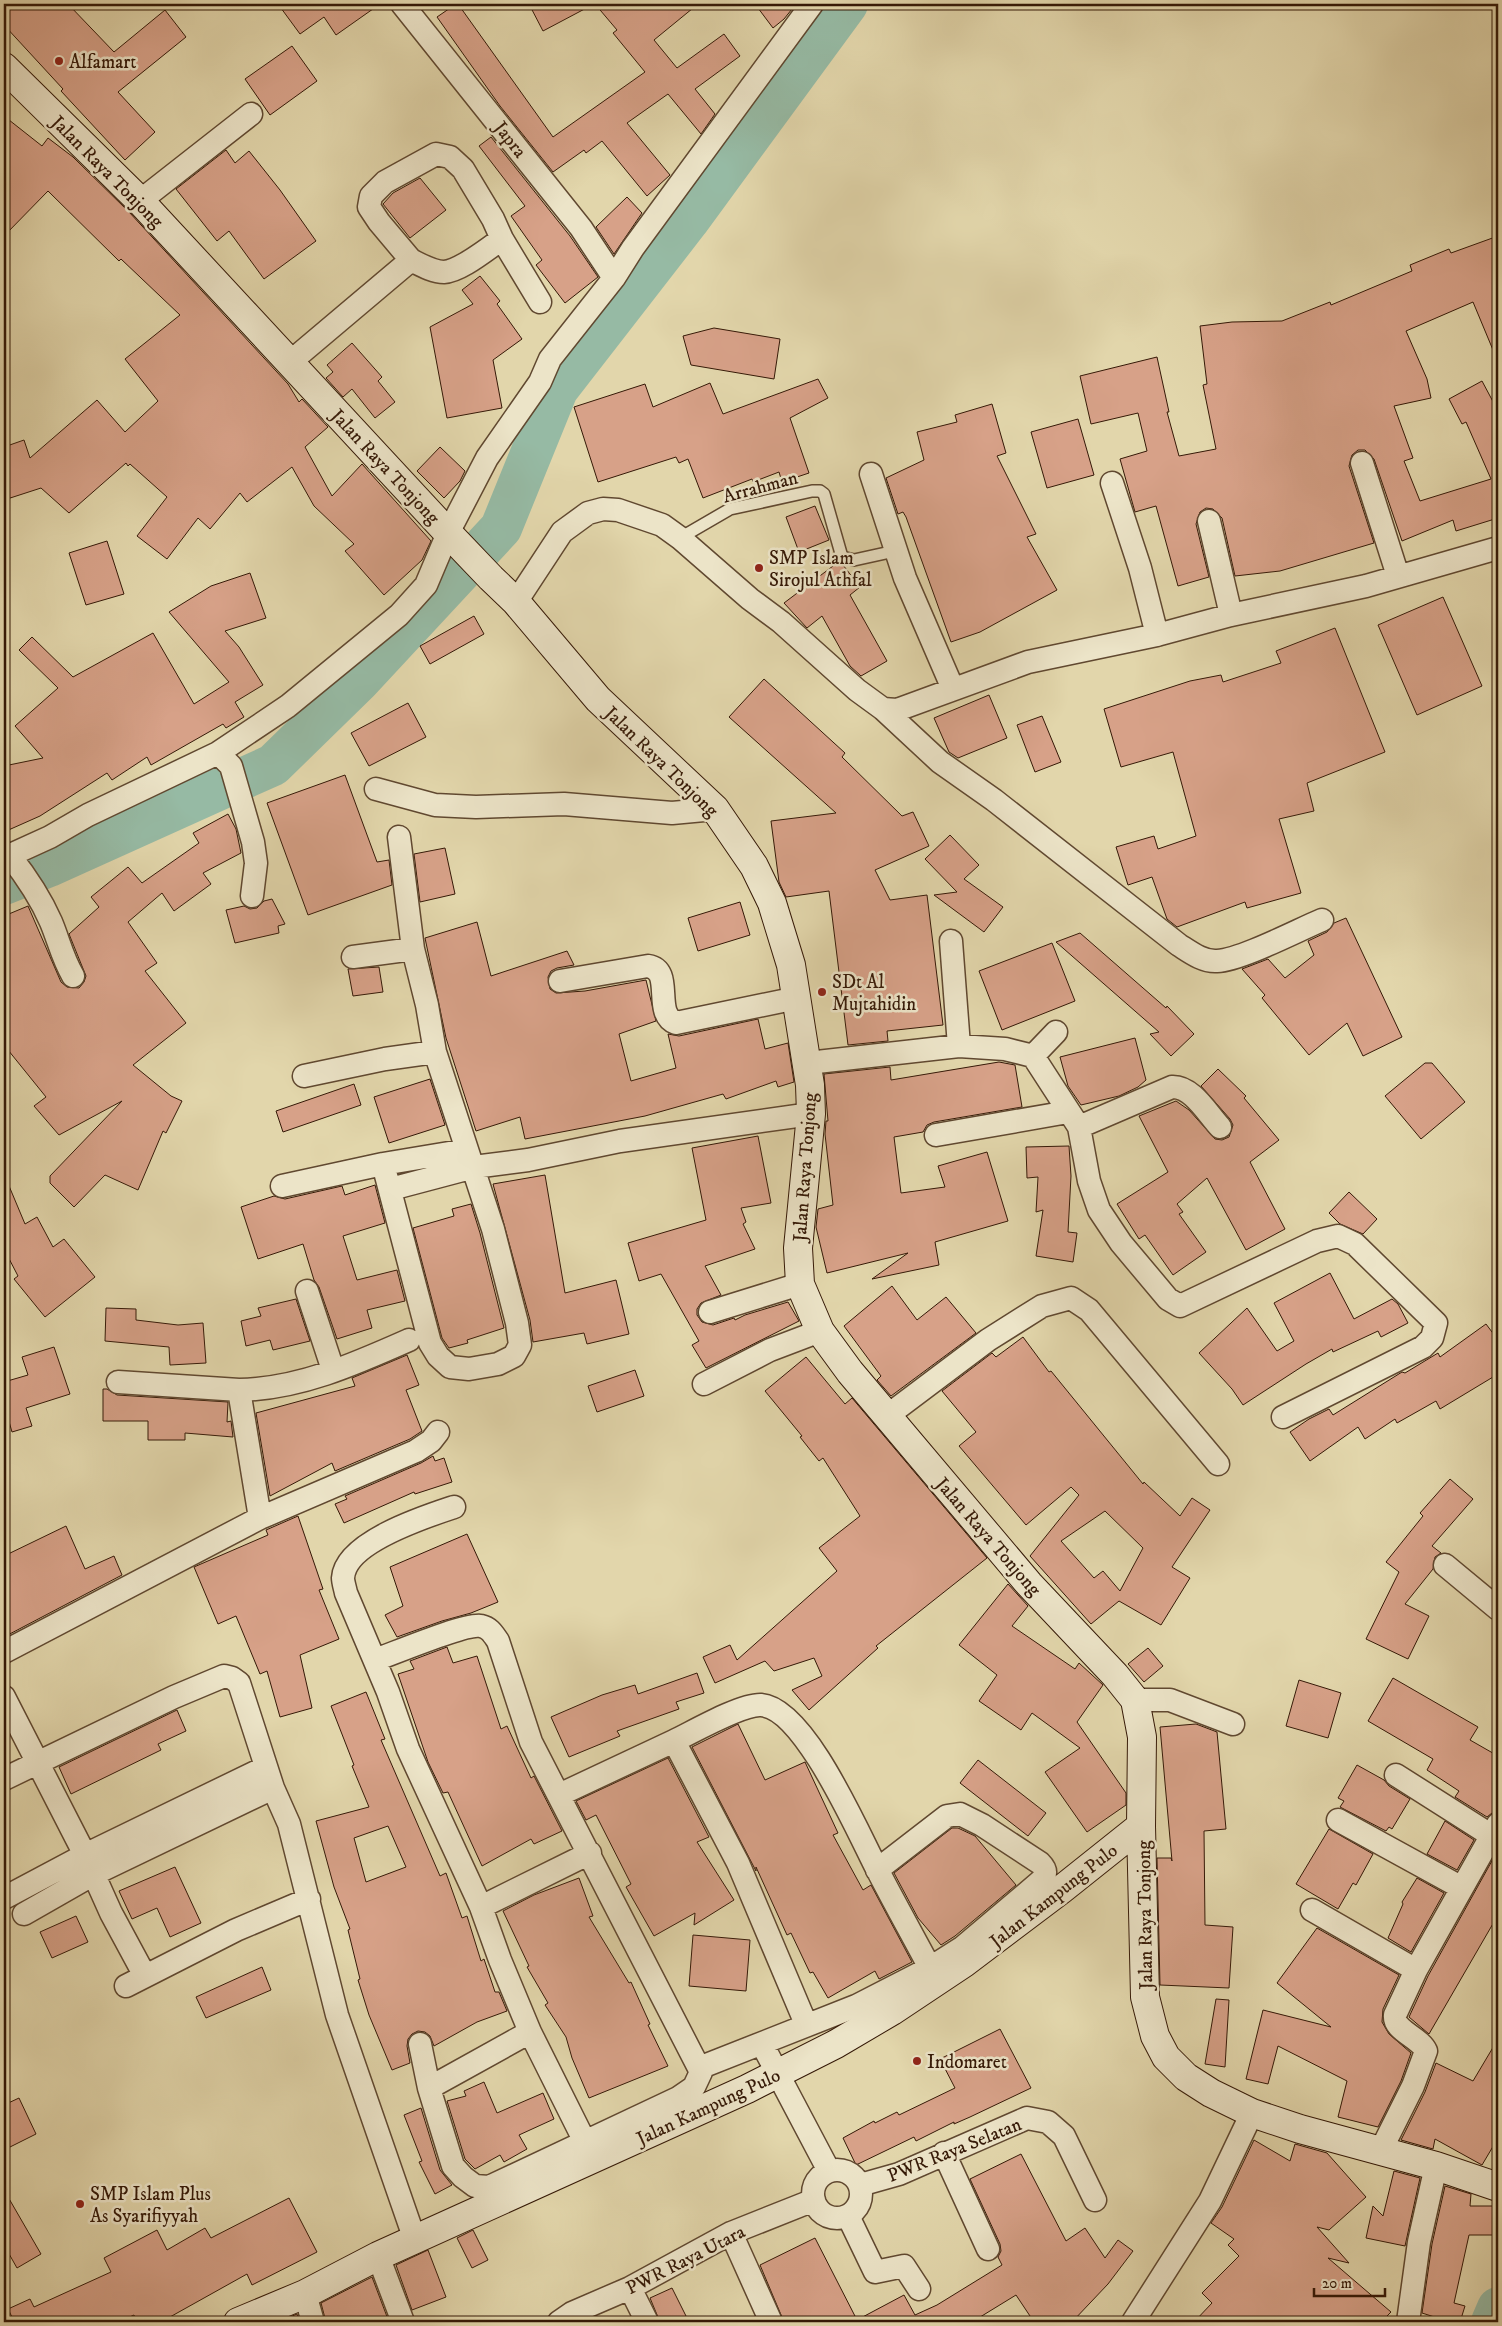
<svg xmlns="http://www.w3.org/2000/svg" width="1502" height="2326" font-family="'IM FELL DW Pica',serif">
<style>
.lines{fill:none;stroke-linecap:round;stroke-linejoin:round}
.river{stroke:#96baa4;stroke-width:42}
.building{fill:#d7a188;stroke:#351907;fill-rule:evenodd}
.lane-casing{stroke:#604830;stroke-width:14}
.street-casing{stroke:#604830;stroke-width:25}
.secondary-casing{stroke:#351907;stroke-width:30}
.lane{stroke:#ece4c8;stroke-width:11}
.street{stroke:#ece4c8;stroke-width:22}
.secondary{stroke:#ece4c8;stroke-width:28}
.poi-dot{fill:#8f2418;stroke:#ece4c8;stroke-width:2}
.labels{text-anchor:middle;stroke-width:5;stroke-linejoin:round;paint-order:stroke}
.poi-label{font-size:19px;fill:#351907;stroke:#ece4c8;text-anchor:start}
.street-label{font-size:19px;fill:#351907;stroke:#ece4c8}
</style>
<rect width="100%" height="100%" fill="#e2d6ab"/>
<filter id="stains"><feTurbulence type="fractalNoise" baseFrequency=".004" numOctaves="4"/><feColorMatrix values="0 0 0 0 .2 0 0 0 0 .09 0 0 0 0 .02 0 0 0 .5 -.17"/></filter>
<radialGradient id="worn" r=".72"><stop offset=".6" stop-color="#630" stop-opacity="0"/><stop offset="1" stop-color="#630" stop-opacity=".3"/></radialGradient>
<g class="lines">
<path class="river" d="M4,884l45,-18 224,-101 86,-84 142,-153 56,-138 131,-169 159,-217
M1492,2322l6,-14"/>
</g>
<path class="building" d="M15,4h53l46,48 51,-42 21,27 -68,55 37,40 -30,28 -64,-69 2,-2 -59,-64v-11z
M278,4h102l-44,31 -12,-18 -24,17z
M456,4h2l95,133 92,-65 -32,-39 4,-3 -22,-26h103l-44,36 23,28 47,-34 16,22 -45,33 20,25 -14,20 -33,-40 -41,29 43,52 -23,21 -45,-55 -16,12 -2,-3 -31,22 -53,-66 -63,-89z
M529,4h65l-51,27z
M755,4h41l-12,15 -11,9z
M292,46l25,35 -47,34 -25,-36z
M4,116l38,30 6,-8 25,19 56,55 159,172 11,18 3,-3 26,28 -23,20 27,49 30,-32 69,77 -9,19 -38,35 -39,-44 9,-7 -40,-38 -22,-39 -45,35 -7,-9 -30,36 -12,-11 -31,41 -30,-23 30,-39 -37,-33 -2,2 -2,-3 -57,50 -28,-25 -37,12v-53l20,-7 6,18 67,-58 28,32 33,-31 -33,-42 55,-44 -59,-56 -2,2 -71,-70 -44,45z
M491,137l79,99 28,41 -33,26 -29,-38 6,-5 -31,-44 14,-10 -46,-60z
M226,150l9,13 14,-12 31,39 36,51 -52,38 -35,-48 -12,10 -41,-52z
M420,178l26,32 -36,28 -27,-34 10,-11z
M627,197l15,16 -28,41 -18,-27z
M1498,236v126l-25,-60 -67,29 21,48 4,19 -37,8 19,52 -9,3 16,40 71,-22 -25,-57 -4,2 -13,-25 33,-18 16,30v107l-42,13 -3,-11 -51,21 -28,-82 -9,-9h-7l-6,5 -3,11 25,77 -94,28 -45,5 -13,-58 -9,-9 -7,-1 -6,4 -4,12 13,53 -31,9 -22,-80 -21,6 -15,-53 27,-8 -9,-38 -47,11 -11,-48 77,-19 12,55h-2l12,44 37,-7 -13,-64 4,-1 -7,-58 32,-4 50,-1 48,-19 1,3 81,-34 -2,-6 39,-16 2,4z
M480,276l20,25 -3,3 25,35 -29,21 9,48 -55,10 -17,-91 43,-23 -11,-14z
M714,328l66,11 -6,40 -83,-14 -8,-29z
M352,343l30,34 -4,4 17,21 -20,16 -23,-29 -9,8 -17,-19 7,-6 -6,-7z
M818,379l10,19 -38,20 19,55 -27,9 -3,-10 -26,10 -1,-3 -49,19 -15,-39 -9,4 -3,-6 -78,25 -24,-75 71,-23 8,23 57,-24 13,31z
M992,404l14,49 -9,3 39,78 -9,3 30,53 -77,42 -29,10 -45,-125 -3,-5 -5,2 -12,-36 38,-18 -7,-28 40,-10 -2,-7z
M1078,419l16,56 -47,13 -16,-56z
M440,447l25,24 -5,10 -16,17 -27,-27z
M815,506l14,34 -30,12 -13,-35z
M107,541l17,53 -38,11 -17,-52z
M837,563l6,2 17,22 -10,8 37,66 -26,15 -11,-10 -28,-50 -15,12 -23,-25z
M250,573l16,45 -41,13 14,16 24,38 -28,17 9,15 -18,11 -3,-4 -72,41 -4,-8 -35,23 -5,-7 -67,43 -36,16v-66l39,-8 -28,-32 43,-38 -39,-38 13,-13 41,40 80,-44 41,71 35,-22 -60,-70 42,-26z
M1443,597l39,89 -65,29 -39,-90z
M474,616l10,18 -54,30 -10,-18z
M1335,628l50,124 -78,31 7,28 -35,8 22,74 -54,15 -2,-6 -68,25 -10,-8 -15,-42 -24,8 -12,-38 38,-11 4,13 38,-13 -23,-84 -52,15 -17,-58 86,-28 31,-6 2,7 58,-19 -5,-12z
M764,679l81,74 -3,4 60,59 11,-4 16,34 -54,24 15,30 37,-5 16,130 -56,6 1,10 -40,4 -19,-154 -43,6 -7,-15 -8,-61 65,-8 -107,-96z
M989,695l18,43 -49,20 -9,-6 -15,-34z
M408,703l18,34 -57,29 -18,-33z
M1042,716l19,46 -26,10 -18,-47z
M345,775l32,87 12,-2 3,25 -84,30 -41,-112z
M228,814l8,15 5,24 -38,20 8,11 -37,27 -12,-18 -34,29 29,41 -12,8 41,52 -53,42 38,31 11,5 -16,32 -3,-2 -25,59 -33,-15 -31,32 -24,-24v-7l72,-75 -63,34 -25,-29 12,-9 -42,-52v-129l24,-10 33,76 6,5 12,1 5,-6 2,-6 -17,-42 30,-27 -8,-10 37,-30 14,16 57,-40 -6,-10z
M950,835l29,30 -15,14 39,28 -19,25 -50,-37 23,-3 -32,-33z
M445,848l10,46 -35,8 -6,-48z
M272,899l13,25 -7,2 1,7 -44,10 -9,-33 18,-4 6,3 7,-1 7,-7z
M740,902l10,33 -52,16 -10,-33z
M1346,918l56,119 -39,19 -16,-33 -38,32 -47,-57 3,-3 -23,-26 26,-10 17,19 29,-23 -6,-14 19,-9 7,-9z
M477,922l14,54 76,-25 7,14 -17,3 -6,3 -3,6 2,12 6,4 29,-2 61,-11 10,41 -37,13 12,47 45,-13 -8,-34 11,2 79,-17 7,30 23,-6 6,39 -16,5 -2,-6 -50,18 -3,-5 -78,22 -120,23 -5,-22 -44,14 -30,-93 -21,-100z
M1080,933l86,75 1,-2 27,28 -23,22 -21,-22 9,-2 -103,-90z
M1052,943l23,58 -73,29 -23,-59z
M379,967l4,25 -30,4 -5,-27z
M1135,1038l11,42 -8,7 -19,9 -38,9 -13,-19 -8,-29z
M999,1062l16,3 7,42 -88,15 -7,3 -4,7 -29,5 7,56 44,-6 -7,-21 49,-14 21,69 -73,21 4,23 -67,14 36,-26 -81,20 -11,-46 2,-18 15,-4 -8,-71 1,-13h2l-4,-47 66,-7 1,13z
M1425,1063h7l33,39 -44,37 -36,-43z
M1218,1069l28,27 -2,2 35,42 -29,22 35,67 -39,21 -39,-72 -30,26 6,8 -4,2 27,38 -33,23 -28,-40 -6,4 -22,-35 51,-32 -29,-56 37,-15 13,9 26,29 7,1 7,-3 4,-12 -3,-6 -29,-33z
M430,1079l15,46 -56,18 -15,-46z
M354,1084l7,21 -78,27 -7,-21z
M758,1136l13,67 -30,5 5,14 -3,2 12,25 -50,17 16,29 -20,8 -4,6v6l5,7 11,3 21,-7 1,2 10,-5 43,-13 11,19 -93,47 -14,-23 7,-4 -38,-67 -22,7 -11,-38 78,-23 -14,-72z
M1069,1146l2,30 -3,56 9,1 -4,29 -37,-6 7,-46 -7,2 2,-35 -11,1 -1,-31z
M4,1174l21,50 12,-7 16,30 11,-8 31,38 -50,40 -31,-38 4,-3 -14,-27z
M545,1175l20,118 51,-13 13,54 -42,10 -3,-11 -51,9 -3,-22 -37,-136z
M375,1185l10,38 -42,13 14,44 40,-10 8,31 -38,9 5,18 -35,11 -18,-52 -5,-7 -11,-36 -45,15 -17,-52 33,-11 11,3 57,-13 3,9z
M1349,1192l28,27 -14,15 -23,-10 -11,-11z
M471,1204l9,29 24,95 -37,12 1,3 -19,5 -7,-10 -29,-110 41,-12 -2,-7z
M1330,1273l24,46 38,-20 6,5 10,19 -27,14 -3,-6 -45,21 -1,-3 -26,15 -63,41 -11,-16 -33,-36 48,-45 30,43 17,-10 -20,-38z
M892,1286l25,34 29,-23 30,36 -85,63 -14,-16 4,-4 -37,-50z
M296,1299l14,42 -37,9 -3,-10 -24,6 -5,-25 20,-5 -3,-8z
M106,1308l30,1v11l42,5 25,-2 3,40 -36,2 -1,-18 -64,-6z
M1486,1324l12,16v34l-58,35 -4,-8 -39,22 -2,-4 -30,20 -7,-12 -48,34 -20,-29 19,-13 20,-10 4,6 69,-43 3,1 33,-20 2,4z
M1023,1337l26,35 2,-1 92,113 1,-2 36,34 12,-18 18,12 -38,57 18,11 -29,47 -42,-24 -28,23 -61,-68 49,-61 -8,-8 -45,38 -67,-79 17,-14 -34,-41 50,-38 4,4zM1105,1511l38,37 -23,43 -17,-20 -9,7 -33,-37z
M54,1347l16,47 -44,14 6,18 -20,6 -8,-28v-22l24,-7 -6,-18z
M407,1355l12,30 -13,5 16,41 -12,8 -75,32 -3,-8 -62,33 -14,-83 99,-27 -3,-8z
M806,1357l39,47 7,-6 135,160 -111,88 2,2 -69,62 -17,-20 30,-14 -8,-18 -40,13 -9,-10 -50,22 -12,-26 27,-12 7,15 100,-89 -18,-23 41,-32 -37,-58 -4,3 -19,-24 2,-1 -37,-45z
M635,1370l9,26 -47,16 -9,-26z
M103,1389h4l10,6 111,7 -1,20 4,-1 2,16 -48,-4v7h-37v-19h-45z
M433,1456l2,5 9,-3 8,24 -37,12 -1,-2 -70,31 -9,-19 12,-5 -2,-3 76,-33z
M1450,1479l23,20 -41,47 9,7 -6,4 -2,12 -28,35 24,12 -21,43 -42,-20 33,-67 -13,-10 37,-46 -3,-3z
M298,1516l25,73 -4,1 20,49 -39,16 12,53 -32,9 -13,-46 -7,3 -24,-58 -18,8 -24,-57 74,-32 -2,-5z
M66,1526l19,43 29,-13 8,19 -118,62v-81z
M467,1534l31,68 -27,11 -29,8 -45,16 -12,-22 18,-9 -13,-39z
M1008,1584l20,22 -16,20 63,43 4,-6 24,22 -26,37 49,71v12l-39,27 -42,-60 35,-24 -48,-35 -11,17 -42,-29 18,-26 -38,-30z
M447,1647l6,16 24,-7 24,73 6,-3 24,52 3,-2 28,55 -28,13 -3,-5 -49,27 -34,-74 -5,1 -15,-31 -30,-88 16,-5 -4,-8z
M1148,1648l15,18 -19,16 -16,-18z
M697,1673l7,20 -28,9 3,7 -62,22 3,5 -51,21 -18,-40 51,-22 33,-10 3,9z
M1393,1678l85,49 -8,13 28,16v55l-6,2 -5,4 -32,-20 4,-6 -32,-21 6,-11 -65,-38z
M1299,1680l42,13 -13,45 -42,-12z
M366,1692l19,47 -4,1 59,136 6,-3 16,45 5,-2 14,45 3,-2 11,33h4l8,19 -30,11 -43,24 -4,-10 -5,-4 -7,-1 -6,3 -4,5 -1,7 3,17 -18,7 -23,-55 -11,-35 2,-1 -12,-49 2,-1 -16,-42 -18,-66 53,-14 -17,-41 2,-1 -23,-59zM388,1826l18,41 -40,15 -12,-44z
M177,1710l9,21 -28,13 3,6 -90,44 -12,-27z
M738,1724l27,56 40,-18 33,71 -5,2 30,55 8,-5 41,77 -33,17 -4,-8 -47,27 -15,-26 -3,1 -19,-40 -4,2 -31,-68v4l-64,-124z
M1196,1724l21,8 9,97 -22,2 1,94 28,2 -4,61 -69,-3 -3,-127h14l1,3 -12,-134z
M668,1758l41,79 -12,5 37,58 -40,25 1,-12 -41,23 -28,-49 5,-3 -35,-69 -10,5 -10,-19z
M978,1760l68,53 -18,23 -68,-53z
M1357,1765l27,15 5,6 21,13 -18,30 -3,-2 -3,4 -46,-24 4,-6 -6,-3z
M1445,1821l29,19 -17,30 -30,-16z
M952,1828h6l17,8 41,49 -61,51 -14,9 -23,-27 -24,-45z
M1329,1829l44,25 -17,31 -3,-2 -15,26 -42,-25z
M1498,1850v65l-69,119 -20,-17 19,-41z
M175,1867l26,56 -31,14 -13,-29 -25,11 -13,-28z
M579,1878l14,38 -4,1 40,66 2,-1 19,42 -2,1 20,41 -79,32 -17,-40 -6,-21 -21,-32 3,-2 -21,-36 2,-1 -26,-55 31,-16z
M1417,1878l27,15 -33,59 -23,-14 15,-34 -1,-2z
M76,1916l12,26 -36,16 -12,-26z
M1317,1928l82,47 -16,34 -1,13 7,12 22,19 -10,28 -23,46 -40,-10 9,-36 -69,-35 -10,38 -22,-5 17,-69 68,17 -54,-44z
M693,1935l57,5 -4,51 -57,-5z
M262,1967l9,23 -65,28 -10,-21z
M1216,1999l13,1 -4,67 -20,-3z
M1000,2029l31,59 -61,29 -16,7v-2l-38,19 -2,-4 -58,28 -13,-27 31,-17 1,2 22,-11 2,3 56,-27 -15,-29z
M1498,2039v99l-16,27 -47,-26 -2,10 -32,-9 24,-48 11,-29 37,18z
M484,2082l13,31 46,-20 11,26 -35,16 8,14 -23,13 -4,-7 -25,14 -10,-10 -18,-58 19,-5 -2,-5z
M19,2098l17,36 -32,16v-45z
M421,2108l19,62 12,15 -17,9 -16,-32 3,-1 -18,-46z
M1254,2140l36,21 5,-17 32,9 39,44 -37,33 -12,-3 32,36 -21,-5 63,54 -10,10h-187l18,-19 -10,-10 37,-37 -11,-11 6,-6 -23,-16 11,-16z
M1021,2154l45,87 19,-13 20,30 13,-18 15,11 -25,33 -36,38h-38l-18,-27 -44,27h-188l-24,-57 55,-27 42,82 47,-25 11,20 22,-10 65,-40 -4,-8 3,-6 -1,-7 -30,-65z
M1394,2171l26,7 -15,68 -39,-8 7,-32 10,10z
M1445,2186l26,8 -1,12h28v29h-29l-15,68 11,3 -5,16h-10l-28,-9 10,-69z
M4,2190l37,64 -24,14 -13,-23z
M289,2198l28,54 -65,33 -5,-11 -86,48h-24l-3,-7 -16,7h-114l8,-5 -4,-8 22,-10 4,8 77,-35 -7,-14 53,-28 10,20 38,-22 6,10z
M473,2230l15,30 -16,8 -15,-30z
M428,2250l18,47 -34,13 -16,-45z
M372,2277l17,45h-63l-5,-19z
M672,2288l17,34h-29l-10,-24z
M297,2314l2,8h-21z"/>
<g class="lines">
<g class="lane-casing">
<path id="lane" d="M680,538l50,-29 82,-18h8l4,3 18,63 12,3 41,-9"/>
</g>
<g class="street-casing">
<path id="street" d="M402,4l179,224 33,50
M140,201l111,-87
M411,260l-32,-38 -10,-15 2,-11 14,-14 51,-28 14,3 13,12 30,50 9,20
M289,363l122,-103c10,5 22,12 33,12 17,-1 44,-24 58,-33l38,63
M1362,463l36,113
M871,474l34,104 48,111
M1112,483l28,85 17,67
M1209,521l22,94
M516,602l46,-70 26,-19 15,-4 15,1 44,15 18,13 70,61 31,23 76,68 26,19 14,1 131,-48 129,-27 74,-20 135,-29 132,-38
M883,709l57,53 54,38 185,145c11,7 24,17 38,16 24,-1 81,-31 105,-41
M218,753l13,13 22,76 3,21 -4,33
M376,789l59,16 41,2 88,-3 108,9 43,-4
M10,856c15,19 31,43 41,66 8,19 11,35 22,54
M4,858l46,-21 38,-22 130,-62 70,-47 111,-91 27,-30 22,-52 39,-75 53,-76 10,-23 64,-81 19,-30 179,-244
M951,941l8,105
M353,957l60,-8
M560,981l88,-15c27,4 4,48 28,57l121,-25
M1033,1056l23,-24
M808,1063l151,-17 46,3 28,7 46,71 10,54 10,29 22,33 47,56 12,7 137,-65 21,-5 17,8 81,79 -4,15 -9,9 -140,70
M304,1076l81,-17 50,-7
M1079,1127l93,-40c20,-1 35,26 48,40
M936,1135l132,-23
M383,1164l84,-14
M282,1186l101,-22 47,179 8,13 12,11 19,2 29,-5 16,-8 6,-11 -3,-22 -24,-94 -58,-177 -8,-47 -14,-56 -14,-112
M391,1189l83,-22 54,-7 92,-19 191,-27
M307,1291l26,79
M710,1312l90,-28
M704,1384l66,-34 50,-19
M239,1390c60,-1 116,-26 170,-50
M887,1416l101,-76 54,-34 29,-8 18,12 129,154
M454,1507c-27,9 -109,35 -111,71 0,4 2,10 3,15l42,99 20,57 73,158 19,53 30,72 55,110
M260,1518l156,-67 15,-10 7,-9
M1445,1565l53,44
M4,1652l256,-134 -21,-128 -121,-8
M375,1660c20,-7 90,-37 106,-34 9,2 12,8 17,15l33,101 170,330 -7,15 -16,11 -189,89 -14,-1 -12,-9 -10,-11 -24,-78 -9,-44
M4,1697l81,158 26,58 34,63
M1135,1700h35l63,24
M674,1741c19,-9 67,-37 87,-36 44,3 98,130 117,166 17,33 35,65 52,97
M1396,1775l96,61
M4,1779l170,-82 50,-21 8,2 7,5 34,105 16,36 48,191 78,225
M559,1795l115,-54 64,122 68,161
M1338,1820l124,68
M4,1898l81,-43 181,-88
M481,1907l109,-54
M1312,1910l104,60
M24,1914l70,-40 179,-86
M126,1986l110,-56 73,-31
M762,2044l67,127
M699,2068l157,-62 74,-38 33,-21 79,-67c5,-7 4,-11 -2,-17l-58,-38 -22,-11 -13,2 -70,54
M429,2088l101,-56
M1381,2150l32,-64 13,-35c-6,-14 -33,-20 -31,-36l21,-45 82,-146
M944,2153l44,96
M813 2194a24 24 0 1 1 48 0a24 24 0 1 1-48 0Z
M860,2185l39,-11 128,-56 21,4 16,14 31,64
M848,2216l27,56 29,-6 15,23
M731,2233l40,89
M378,2256l25,66
M630,2288l17,34
M305,2294l8,28
M559,2322l13,-9 58,-25 101,-55 83,-33
M1133,2322l77,-121 42,-88
M1408,2322l11,-80 17,-76"/>
</g>
<g class="secondary-casing">
<path id="secondary" d="M4,67l136,134 308,332 43,45 25,24 82,97 117,110 39,57 18,37 19,62 19,120 1,29 -13,134 2,36 20,47 30,41 179,212 86,91 20,25 7,37 -1,89 4,171 10,39 11,21 20,20 25,16 41,20 48,16 136,37 62,21
M238,2322l67,-28 73,-38 369,-167 89,-45 56,-33 72,-48 98,-74 79,-63"/>
</g>
<use href="#lane" class="lane"/>
<use href="#street" class="street"/>
<use href="#secondary" class="secondary"/>
</g>
<g class="poi-dot">
<circle cx="59" cy="61" r="5"/>
<circle cx="759" cy="568" r="5"/>
<circle cx="822" cy="992" r="5"/>
<circle cx="917" cy="2061" r="5"/>
<circle cx="80" cy="2204" r="5"/>
</g>
<g class="labels">
<g class="poi-label">
<text x="69" y="68">Alfamart</text>
<text x="769" y="564">SMP Islam<tspan x="769" dy="22">Sirojul Athfal</tspan></text>
<text x="832" y="988">SDt Al<tspan x="832" dy="22">Mujtahidin</tspan></text>
<text x="927" y="2068">Indomaret</text>
<text x="90" y="2200">SMP Islam Plus<tspan x="90" dy="22">As Syarifiyyah</tspan></text>
</g>
<g class="street-label">
<text transform="translate(511 139) rotate(52)" y="7">Japra</text>
<text transform="translate(108 171) rotate(45)" y="7">Jalan Raya Tonjong</text>
<text transform="translate(386 466) rotate(47)" y="7">Jalan Raya Tonjong</text>
<text transform="translate(760 486) rotate(-15)" y="7">Arrahman</text>
<text transform="translate(662 761) rotate(44)" y="7">Jalan Raya Tonjong</text>
<text transform="translate(804 1167) rotate(-86)" y="7">Jalan Raya Tonjong</text>
<text transform="translate(989 1536) rotate(49)" y="7">Jalan Raya Tonjong</text>
<text transform="translate(1053 1895) rotate(-38)" y="7">Jalan Kampung Pulo</text>
<text transform="translate(1144 1915) rotate(-91)" y="7">Jalan Raya Tonjong</text>
<text transform="translate(708 2106) rotate(-25)" y="7">Jalan Kampung Pulo</text>
<text transform="translate(954 2149) rotate(-22)" y="7">PWR Raya Selatan</text>
<text transform="translate(685 2259) rotate(-27)" y="7">PWR Raya Utara</text>
</g>
</g>
<rect width="1502" height="2326" fill="none" stroke="#e2d6ab" stroke-width="20"/>
<rect x="5" y="5" width="1492" height="2316" fill="none" stroke="#351907" stroke-width="2.5"/>
<rect x="10" y="10" width="1482" height="2306" fill="none" stroke="#351907"/>
<path d="M1314 2288v8h71v-8" fill="none" stroke="#351907" stroke-width="2.5"/>
<text x="1322" y="2288" font-size="15" fill="#351907" stroke="#ece4c8" stroke-width="4" paint-order="stroke">20 m</text>
<rect width="100%" height="100%" filter="url(#stains)"/>
<rect width="100%" height="100%" fill="url(#worn)"/>
</svg>
